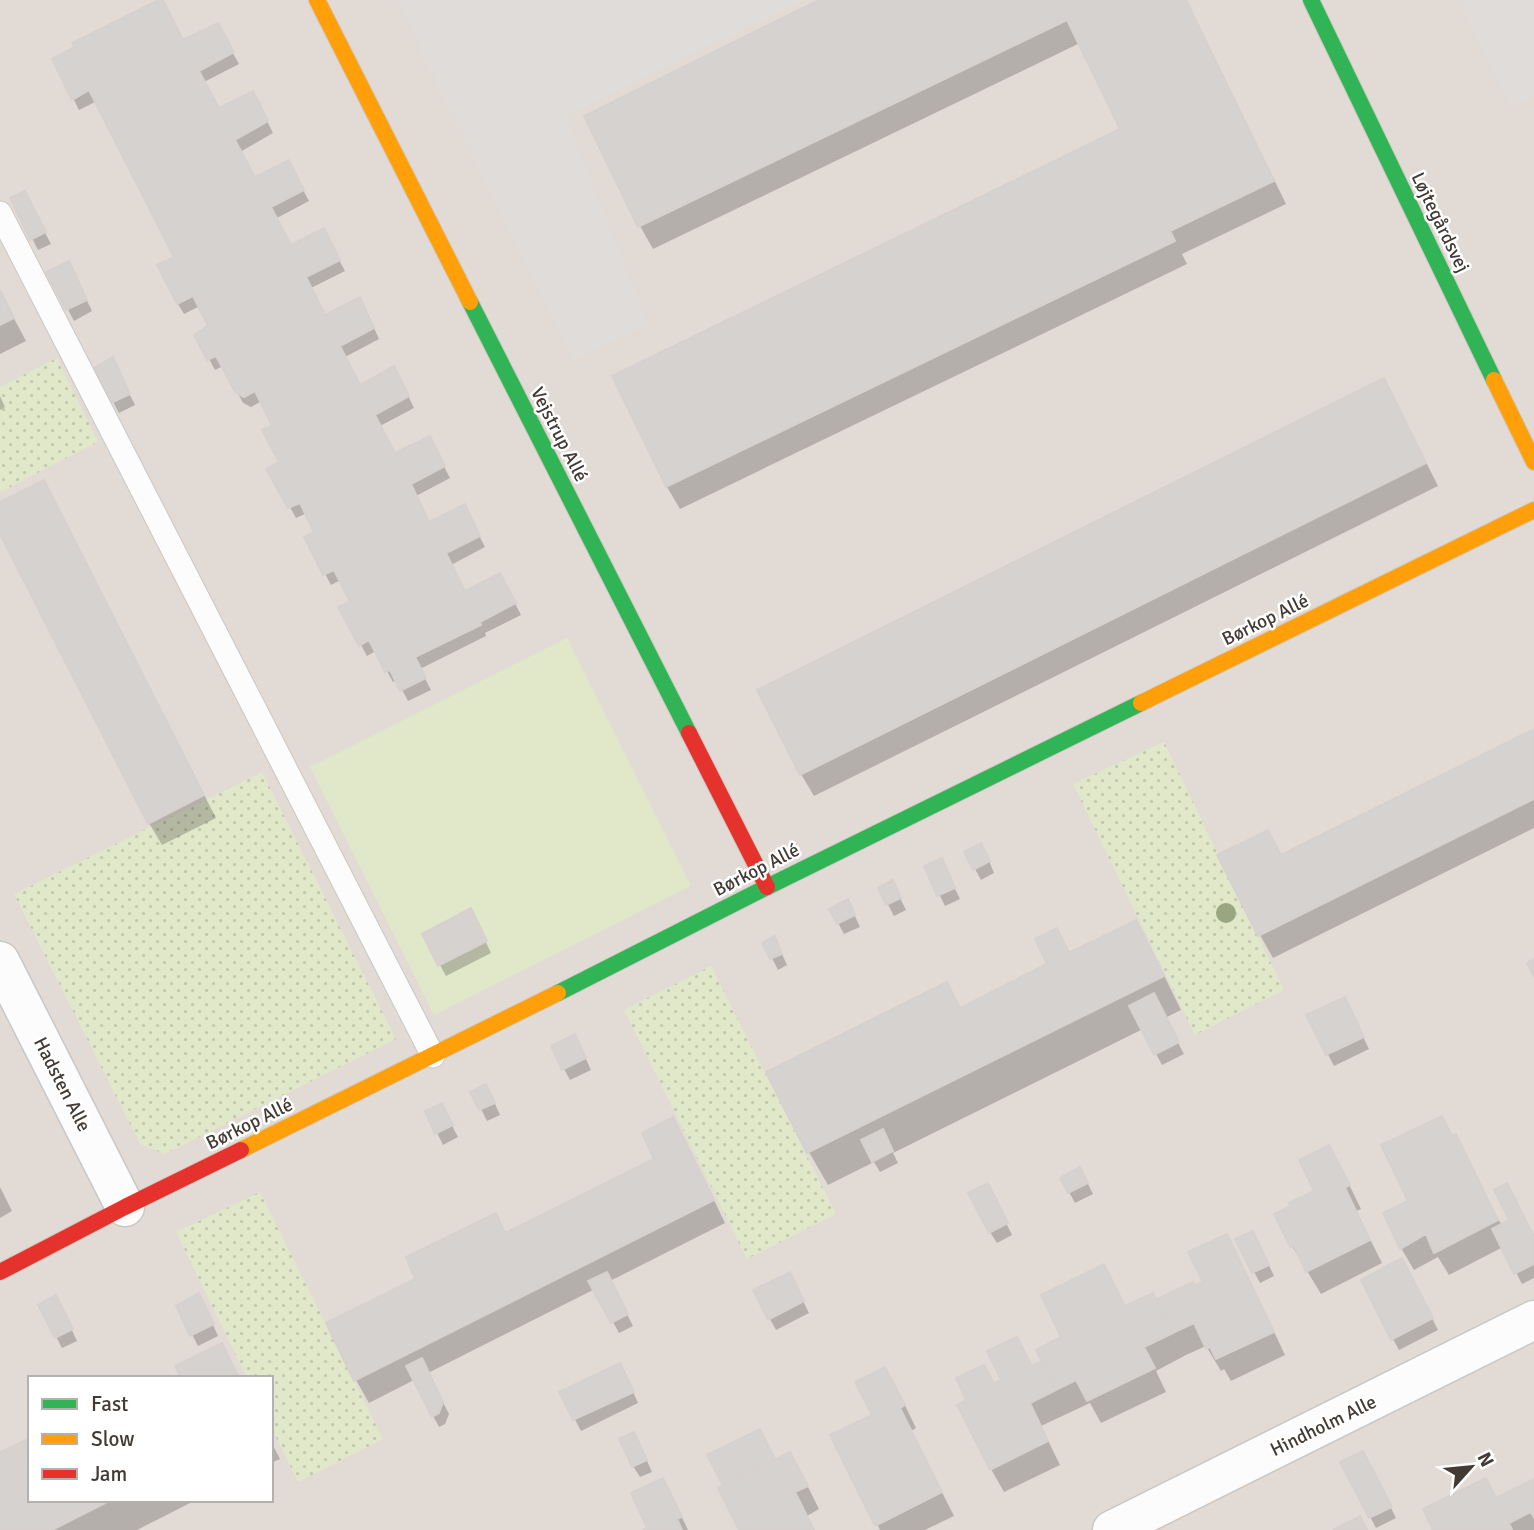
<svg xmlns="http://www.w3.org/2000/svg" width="1534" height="1530" font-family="Signika,sans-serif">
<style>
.residential{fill:#e2dbd5;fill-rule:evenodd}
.grass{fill:#e1e7c9}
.park{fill:url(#park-dots)}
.parking{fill:#dfdcd9}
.shadow{fill:#0003}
.building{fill:#d6d2cf;stroke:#d6d1ce;stroke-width:2}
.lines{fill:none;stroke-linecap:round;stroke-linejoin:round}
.lane-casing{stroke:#cac7c4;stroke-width:25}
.street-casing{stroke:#cac7c4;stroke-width:41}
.fast-casing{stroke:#cec8c0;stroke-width:18}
.slow-casing{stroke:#cec8c0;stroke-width:18}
.jam-casing{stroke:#cec8c0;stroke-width:18}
.lane{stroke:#fcfcfc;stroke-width:23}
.street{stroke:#fcfcfc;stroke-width:38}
.fast{stroke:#30b455;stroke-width:16}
.slow{stroke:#ff9f0a;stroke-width:16}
.jam{stroke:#e5322d;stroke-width:16}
.tree{fill:#99a781}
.labels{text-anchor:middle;stroke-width:5;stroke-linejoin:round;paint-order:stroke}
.street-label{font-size:19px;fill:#433a35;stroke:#fff}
</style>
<defs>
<pattern id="park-dots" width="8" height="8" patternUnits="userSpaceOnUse" patternTransform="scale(1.75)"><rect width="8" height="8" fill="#e1e7c9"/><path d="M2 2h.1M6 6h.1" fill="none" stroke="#c2c7ad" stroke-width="1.8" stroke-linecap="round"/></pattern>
</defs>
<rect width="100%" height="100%" fill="#eeebe8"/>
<path class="residential" d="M0,0h1534v1530h-1534zM30,1378h241v122h-241z"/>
<path class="grass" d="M567,638l124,248 -257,129 -124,-248z"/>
<path class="park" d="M57,358l41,84 -98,50v-105z
M1164,742l120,248 -89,45 -122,-251z
M262,772l134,267 -231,115 -25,-10 -126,-250z
M711,966l125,248 -89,45 -123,-249z
M260,1192l123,247 -85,43 -27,-55v-49h-24l-71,-146z"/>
<path class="parking" d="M396,0h407l-238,116 84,209 -75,34z
M1460,0h74v96l-24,11z"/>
<path class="shadow" d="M823,0h363l100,204 -104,50 5,10 -507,245 -13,-22 -53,-111 508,-246 -42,-87 -427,206 -13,-23 -54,-109z
M217,25l22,39 -35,18 15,29 40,-6 14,28 -33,19 15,27 39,-6 15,28 -34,18 16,28 38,-6 16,30 -34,17 14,29 41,-7 13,29 -34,18 15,30 40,-8 14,29 -34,18 15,29 40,-6 15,29 -34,18 13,28 41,-6 15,29 -34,18 14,28 41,-7 15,29 -36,18 1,3 -66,33 11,21 -23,11 -11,-21 -4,2 -17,-31 -9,5 -26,-48 11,-6 -11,-22 -10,5 -25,-47 11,-5 -10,-20 -11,5 -27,-49 12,-6 -7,-37 -12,-25 -11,6 -8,-4 -20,-37 -8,4 -19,-35 15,-8 -11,-21 -16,8 -6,-10 -18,-39 16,-8 -79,-156 -18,9 -25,-50 129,-18z
M12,199l18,5 21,40 -13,6z
M49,273l25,1 18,37 -18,10z
M0,292l26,49 -26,13z
M118,371l17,34 -16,8 -6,-11z
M0,396l5,11 -5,3z
M1396,402l42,84 -624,310 -13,-22z
M0,504l56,1 160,313 -54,27 -13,-22 -149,-293z
M1534,731v97l-261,130 -13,-23 -40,-80 61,2z
M987,856l7,17 -13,7 -6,-11z
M941,860l19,39 -15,7 -19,-39z
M880,889l18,5 8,16 -12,6z
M853,912l7,15 -16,7 -6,-11z
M476,921l15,32 -45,23 -6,-11z
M1135,922l19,33 27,55 -16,8 19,36 -22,11 -19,-36 -250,124 5,10 -18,9 -6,-10 -46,23 -19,-33 -40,-79 178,-89 14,25 88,-44 8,-35 14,24z
M765,944l15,6 7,15 -9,5z
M1350,1010l19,39 -35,17 -26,-50z
M581,1048l10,22 -21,10 -6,-11z
M473,1093l19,4 8,18 -13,6z
M427,1112l20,4 11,21 -15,8z
M673,1119l13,23 39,81 -115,58 23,45 -14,7 -24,-44 -167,84 21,41 -4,10 -6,3 -25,-47 -45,23 -13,-23 -28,-57 89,-43 78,-65 11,20 151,-75z
M1455,1136l47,90 32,13v39l-12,6 -19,-37 -54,28 -11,-18 -24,13 -13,-22 10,-47 41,-63z
M1342,1170l19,39 -5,2 26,52 -61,31 -29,-48 25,-55z
M1086,1180l7,14 -18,9 -6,-11z
M0,1187l12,24 -12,7z
M993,1196l19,39 -15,8 -7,-11z
M1226,1236l13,22 46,97 -54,26 -7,-12 -3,2 -15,-25 -20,9 -30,16 10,21 -65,31 -11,-20 -49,23 19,39 -56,27 -13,-23 3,-84 38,-18 94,-59 30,-6 37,-18 2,3 10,-4z
M1237,1240l22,4 15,32 -14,7z
M1408,1271l30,59 -39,20 -6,-11z
M795,1285l14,28 -33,17 -6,-11z
M40,1306l22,3 15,32 -15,7z
M178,1307h27l13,29 -20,10z
M626,1376l12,27 -57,28 -20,-38z
M898,1391l18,37 -5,3 43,85 -29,14h-45l-47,-94 41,-20z
M30,1440v60h166l-59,30h-137v-63l4,-1 -4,-7v-5z
M271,1442l9,17 -9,4z
M766,1442l9,20 28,15 16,32 -12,7 7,14h-73l-17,-43z
M640,1445l12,27 -12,5 -7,-11z
M1342,1463l27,1 27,54 -20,10z
M662,1480l13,23 13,27h-41z
M1534,1481v49h-99l61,-30z"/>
<path class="building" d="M158,0h5l20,40 35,-17 16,29 -35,19 20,37 34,-17 15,30 -33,19 20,37 34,-17 15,30 -33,17 20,38 33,-17 16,32 -34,17 19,38 35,-18 14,31 -34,18 20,39 34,-19 15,30 -34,19 20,38 35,-17 15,30 -34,18 18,38 36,-18 15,32 -34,17 19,38 35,-18 16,30 -36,19 1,3 -66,32 11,21 -26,13 -10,-21 -5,2 -16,-32 -10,6 -21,-39 12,-5 -16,-32 -11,5 -19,-38 10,-5 -14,-29 -12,5 -22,-39 13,-7 -17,-32 10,-4 -17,-35 -11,6 -9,-5 -19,-36 -9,4 -13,-25 14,-9 -15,-30 -16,8 -20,-39 17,-8 -85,-167 -17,10 -20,-41 23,-12 -3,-4z
M819,0h367l88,181 -104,50 5,10 -509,246 -54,-111 508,-247 -53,-109 -429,207 -54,-111z
M25,191l21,41 -16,8 -20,-42z
M69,261l18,39 -21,10 -20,-38z
M0,290l14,28 -14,7z
M113,357l17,37 -19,9 -17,-35z
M1384,378l42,85 -626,312 -43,-85z
M44,480l160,315 -56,29 -148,-290v-32z
M1534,729v70l-276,137 -41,-81 51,-25 13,25z
M981,843l9,18 -17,9 -9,-18z
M942,858l13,30 -18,8 -13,-30z
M893,880l8,18 -15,7 -8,-17z
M848,899l7,16 -18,9 -8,-15z
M471,908l16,33 -49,25 -16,-32z
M1136,920l28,56 -357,177 -41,-81 181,-90 13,26 87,-44 -12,-25 22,-11 12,25z
M775,936l7,18 -12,5 -8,-16z
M1534,959v18l-7,-14z
M1154,993l25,49 -25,13 -25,-49z
M1345,997l19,40 -38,18 -20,-40z
M575,1034l11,24 -24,12 -11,-24z
M486,1084l9,19 -16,7 -9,-18z
M442,1103l11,22 -18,9 -10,-23z
M1442,1116l10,20 4,-2 42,86 -64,33 -8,-19 -26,15 -17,-36 25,-12 -27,-56z
M673,1117l41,83 -360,181 -28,-58 89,-44 -9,-22 90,-44 9,20 149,-74 -12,-26z
M883,1129l10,22 -21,11 -11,-22z
M1329,1145l21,40 -5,3 25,52 -64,32 -12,-26 -4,1 -16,-33 17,-8 -2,-3 25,-12 -15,-31z
M1080,1167l8,16 -20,10 -8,-15z
M988,1183l20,40 -19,10 -21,-40z
M1507,1183l27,54v27l-20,10 -22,-45 17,-9 -15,-30z
M1253,1231l16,34 -17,8 -17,-34z
M1227,1234l47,98 -58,27 -6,-12 -4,2 -12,-26 -21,10 -16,-34 36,-17 2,3 8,-3 -15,-30z
M1402,1258l31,60 -42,22 -30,-60z
M1104,1264l21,42 28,-13 20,40 -29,14 11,21 -68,33 -11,-21 -20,10 -20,-40 25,-13 -20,-42z
M607,1272l21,42 -17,9 -23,-42z
M790,1272l14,29 -36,19 -15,-30z
M199,1293l15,31 -24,12 -14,-30z
M56,1295l17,34 -18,9 -17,-33z
M1017,1337l15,29 10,-5 14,29 -26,13 18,38 -58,29 -33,-65 9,-5 -10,-22 28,-13 10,18 7,-3 -14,-29z
M222,1343l17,35h-58l-6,-12z
M422,1358l21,44 -4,11 -7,4 -26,-51z
M620,1363l14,29 -61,28 -14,-28z
M885,1367l20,38 -5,3 42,84 -67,34 -45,-91 42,-20 -17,-33z
M760,1429l15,30 -52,27 -16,-31z
M634,1432l13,28 -15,7 -13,-28z
M30,1438v62h81l-59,30h-52v-64l1,-1 -1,-13z
M1363,1451l29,56 -23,11 -29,-56z
M790,1452l18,34 -13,6 19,38h-75l-21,-42z
M663,1478l19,39 -5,2 5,11h-39l4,-2 -16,-35z
M1486,1478l10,20 38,-19v39l-3,-6 -22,11 3,7h-80l1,-1 -10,-20z
M1360,1516l7,14h-34z"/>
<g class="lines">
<g class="lane-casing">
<path id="lane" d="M0,213l433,843"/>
</g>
<g class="street-casing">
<path id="street" d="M0,961l125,246
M1112,1530l422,-210"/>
</g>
<g class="fast-casing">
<path id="fast" d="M1311,0l183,380
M470,302l219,431
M558,993l209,-106 374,-184"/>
</g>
<g class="slow-casing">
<path id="slow" d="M317,0l153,302
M1494,380l40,82
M1141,703l393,-193
M241,1150l317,-157"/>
</g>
<g class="jam-casing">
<path id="jam" d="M689,733l78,154
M0,1272l125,-65 116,-57"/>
</g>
<use href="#lane" class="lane"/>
<use href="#street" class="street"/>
<use href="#fast" class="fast"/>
<use href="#slow" class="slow"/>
<use href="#jam" class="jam"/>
</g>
<circle class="tree" cx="1226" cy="913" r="10"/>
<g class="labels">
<g class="street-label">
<text transform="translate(1441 222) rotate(64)" y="7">Løjtegårdsvej</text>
<text transform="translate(560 434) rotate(63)" y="7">Vejstrup Allé</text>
<text transform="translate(1265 619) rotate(-26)" y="7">Børkop Allé</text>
<text transform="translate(756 869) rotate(-27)" y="7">Børkop Allé</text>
<text transform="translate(63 1084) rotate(63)" y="7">Hadsten Alle</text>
<text transform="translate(249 1123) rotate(-26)" y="7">Børkop Allé</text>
<text transform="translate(1323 1425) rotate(-26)" y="7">Hindholm Alle</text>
</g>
</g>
<rect x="28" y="1376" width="245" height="126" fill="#ffffff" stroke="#b4b0ae" stroke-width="2"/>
<rect x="42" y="1399" width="35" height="10" fill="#30b455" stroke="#b4b0ae" stroke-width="2"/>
<text x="91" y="1411" font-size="21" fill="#433a35">Fast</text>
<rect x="42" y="1434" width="35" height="10" fill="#ff9f0a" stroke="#b4b0ae" stroke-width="2"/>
<text x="91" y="1446" font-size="21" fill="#433a35">Slow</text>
<rect x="42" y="1469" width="35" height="10" fill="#e5322d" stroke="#b4b0ae" stroke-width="2"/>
<text x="91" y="1481" font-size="21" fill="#433a35">Jam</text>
<g transform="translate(1471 1467) rotate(63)" stroke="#ffffff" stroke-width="5" paint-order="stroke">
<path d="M0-5L12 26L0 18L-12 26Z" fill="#433a35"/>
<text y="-10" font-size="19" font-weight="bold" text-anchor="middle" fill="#433a35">N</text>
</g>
</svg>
